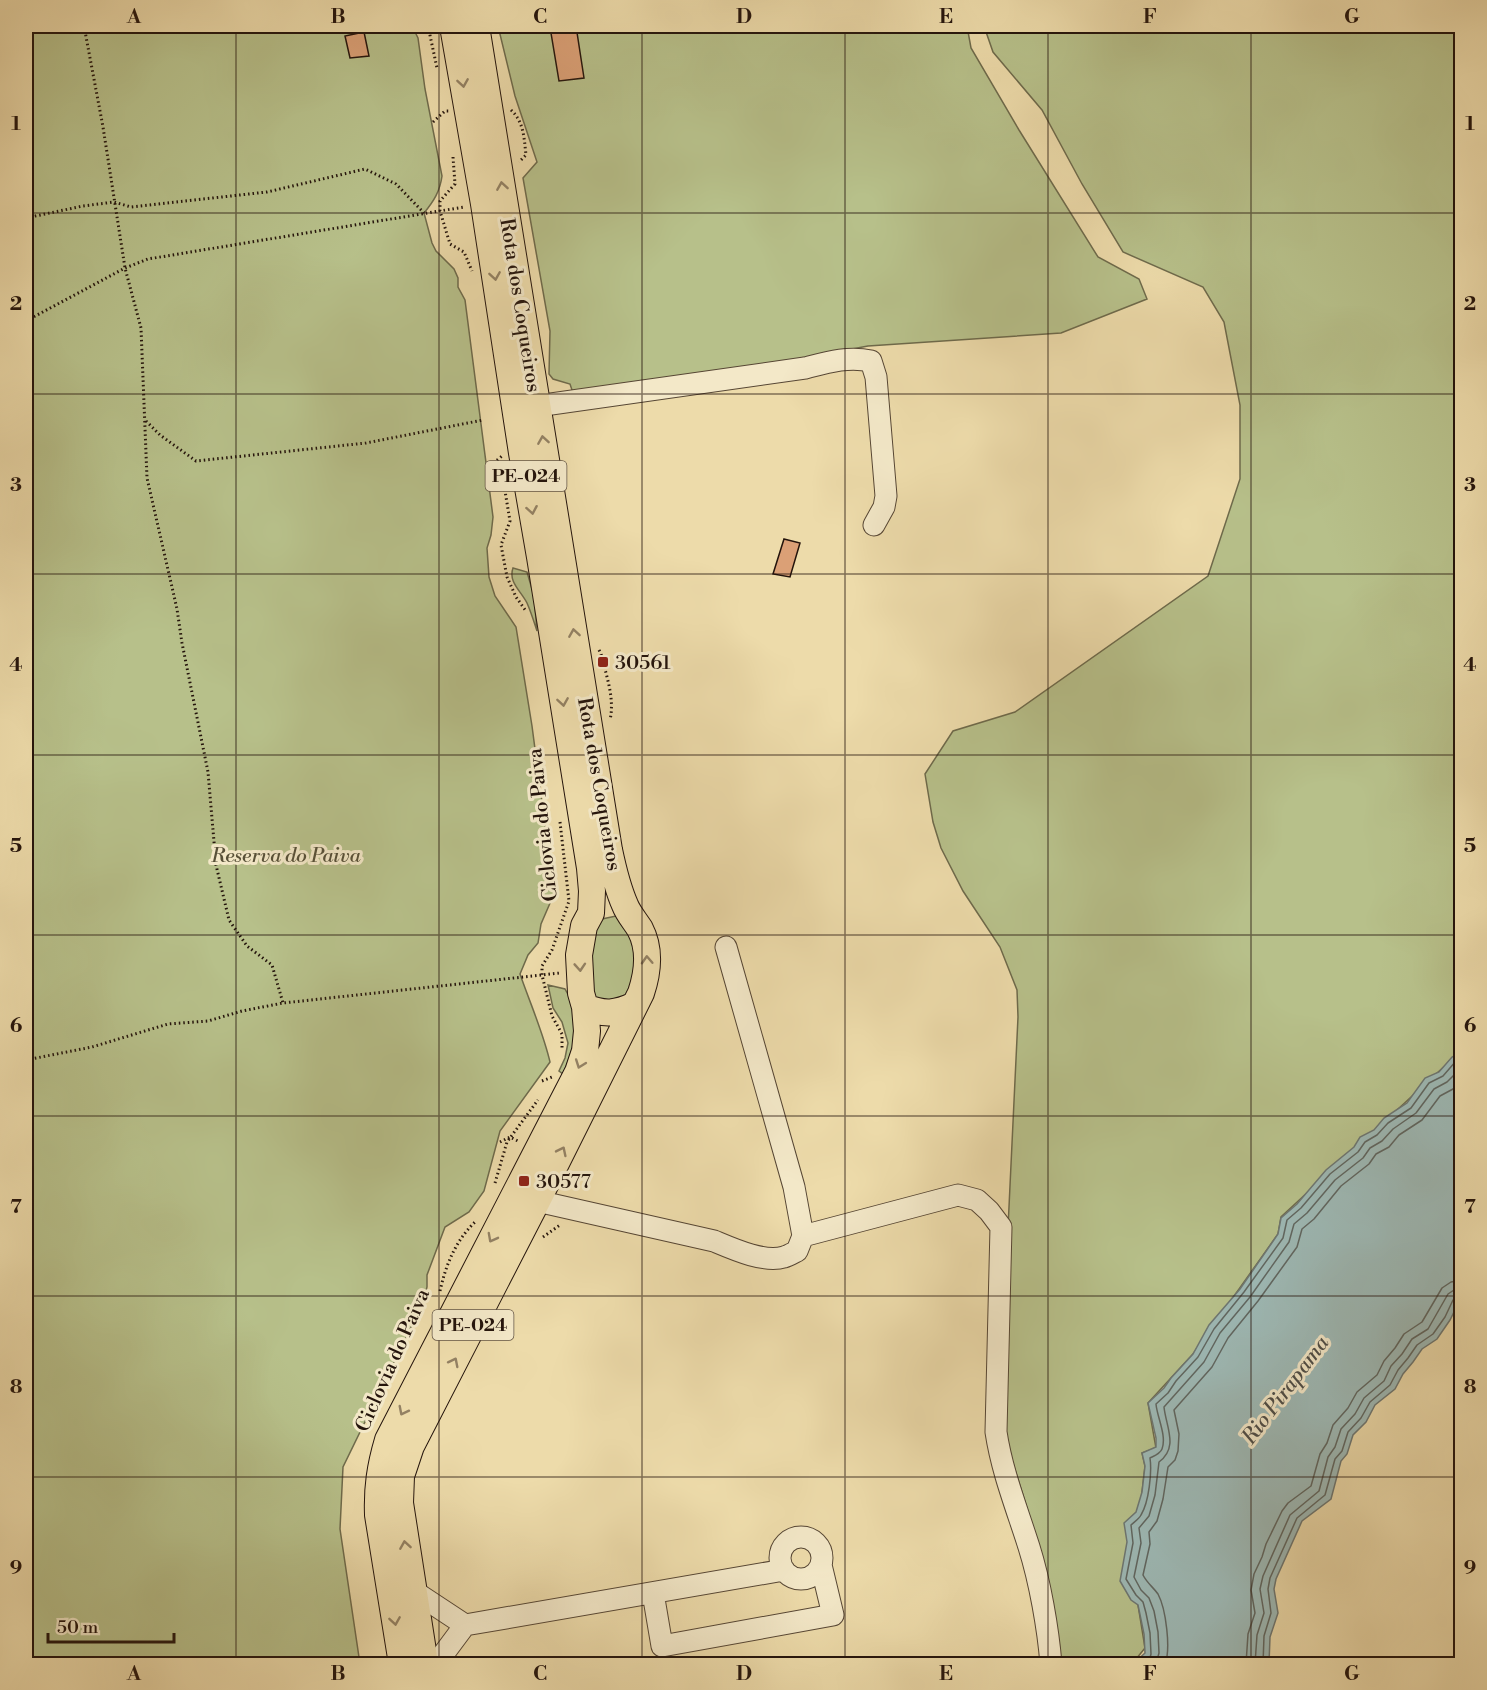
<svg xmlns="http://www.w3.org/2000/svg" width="1487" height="1690" font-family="'Libre Bodoni',serif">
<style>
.green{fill:#b7c08a;stroke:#6e6a4b;stroke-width:1.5}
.water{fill:#9db8b4;stroke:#6d7671;stroke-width:1.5}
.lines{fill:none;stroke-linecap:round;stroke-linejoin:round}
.shore{stroke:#606660;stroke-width:1.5}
.building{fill:#dba076;stroke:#24140c;stroke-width:1.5}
.minor-casing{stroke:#564634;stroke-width:23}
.major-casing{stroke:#24140c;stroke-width:28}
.path{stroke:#24140c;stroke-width:3;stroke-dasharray:1.5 3;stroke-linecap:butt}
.minor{stroke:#f3e8c8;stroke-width:21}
.major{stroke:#eddbaa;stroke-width:26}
.oneway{stroke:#938163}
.grid{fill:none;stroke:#24140c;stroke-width:1.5;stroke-opacity:0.55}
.poi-dot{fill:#8f2418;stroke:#f3e8c8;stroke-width:2}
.labels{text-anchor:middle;stroke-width:6;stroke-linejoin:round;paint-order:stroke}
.shield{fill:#f3e8c8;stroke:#625444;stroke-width:1.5}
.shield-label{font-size:18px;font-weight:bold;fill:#24140c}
.street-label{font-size:20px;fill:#24140c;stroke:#f3e8c8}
.poi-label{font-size:20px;fill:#24140c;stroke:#f3e8c8;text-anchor:start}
.park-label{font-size:20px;font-style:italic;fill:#575038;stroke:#f3e8c8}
.water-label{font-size:21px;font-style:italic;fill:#4e4d47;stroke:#f3e8c8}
.neatline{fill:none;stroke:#24140c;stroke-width:2}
.grid-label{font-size:20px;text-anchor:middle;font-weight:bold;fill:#24140c}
</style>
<rect width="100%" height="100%" fill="#eddbaa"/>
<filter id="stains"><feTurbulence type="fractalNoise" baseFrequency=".00333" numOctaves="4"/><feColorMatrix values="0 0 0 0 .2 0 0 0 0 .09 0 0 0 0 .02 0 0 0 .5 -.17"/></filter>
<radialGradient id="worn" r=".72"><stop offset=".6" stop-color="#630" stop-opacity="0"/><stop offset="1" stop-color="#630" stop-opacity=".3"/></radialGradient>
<path class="green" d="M26,26h386l6,12 7,51 17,87c-2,15 -8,25 -18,37l8,30 4,8 18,18 4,9v9l7,13 28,217 -2,18 -4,13 2,29 6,19 21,31 16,99 22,168 -13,30 -3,19 -10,12 -8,19c10,29 23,58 30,88l-50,69 -16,60 -15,21 -24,15 -18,48v12l-4,16 -80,164 -3,62 20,135h-334z
M498,26h469l4,22 48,82 79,127 41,22 8,20 -86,34 -193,13 -283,53 -11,-3 -4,-12 -17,-5 -4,-5 1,-43 -27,-153 14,-16 -22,-66z
M984,26h477v1025l-180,166 -3,17 -85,120 -45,49 8,45 -14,5 3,13 -3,26 -4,113 7,43 -13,16h-74l-22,-127 -24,-77 -6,-27 2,-205 10,-211 -1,-27 -17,-43 -37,-56 -22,-43 -8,-26 -8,-48 28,-43 62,-19 193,-136 32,-97v-74l-16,-83 -21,-35 -80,-35 -41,-68 -40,-74 -49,-58z
M513,568l14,4 7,24 3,35c-3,-9 -6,-19 -10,-28 -6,-12 -19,-21 -14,-35z
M616,916l19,18 4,47 -17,22 -30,-1 -2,-73 12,-10z
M548,985l17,4c3,6 8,12 9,18 6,22 -2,46 -11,67l-4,-3 6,-13 3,-15 -6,-21 -9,-14z"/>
<path class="water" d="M1461,1052v248l-3,4 -8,16 -13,19 -15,10 -9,13 -10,12 -8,15 -20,16 -9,17 -13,13 -6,19 -6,7 -10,38 -29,22 -26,58 -2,10 4,24 -8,24 -1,27h-136l12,-11 -1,-19 -6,-29 -7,-5 -11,-19 7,-39 -3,-19 12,-11 6,-20 3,-26 -3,-13 14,-6v-9l-8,-35 16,-15 7,-10 22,-24 16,-29 31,-36 38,-55 3,-16 16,-14 29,-34 28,-23 6,-10 14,-7 10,-12 23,-15 18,-25 14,-6 13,-15z"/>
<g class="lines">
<path class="shore" d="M1142,1664l8,-6 1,-4 -1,-21 -4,-20 -3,-11 -7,-7 -10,-16 7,-36 -2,-18c3,-3 8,-6 10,-10 8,-13 11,-43 9,-57 4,-2 10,-4 12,-9 5,-13 -5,-32 -6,-45l12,-11 8,-12 22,-24 16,-28 30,-37 39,-54 4,-18 14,-12 29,-34 28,-22 7,-10 12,-7 11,-12 23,-15 18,-25 14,-7 13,-15 6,-3
M1153,1664l4,-4 2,-7 -1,-21 -4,-21 -5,-13 -8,-8 -7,-13 7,-34 -2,-15 10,-12 6,-21 4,-33c20,-15 7,-35 5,-55l40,-45 16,-29 30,-36 39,-55 5,-18 13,-11 28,-33 28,-22 7,-10 12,-7 11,-12 23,-16 18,-24 13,-7 15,-15
M1165,1664c6,-15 1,-55 -7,-70 -5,-7 -11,-11 -15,-19l7,-31 -1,-12 8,-11 6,-22 5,-32 7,-7 3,-9 1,-17 -5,-24 38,-43 16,-29 30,-37 39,-54 5,-18 12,-10 27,-33 28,-22 7,-10 13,-7 10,-12 23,-15 18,-24 13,-7 9,-9
M1246,1664l2,-30 7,-21 -4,-23 3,-16 8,-17 4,-13 16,-33 6,-8 23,-17 9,-32 7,-11 6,-18 15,-17 9,-16 20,-17 7,-14 11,-13 9,-14 18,-12 20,-34 9,-6 11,-2
M1255,1664l2,-29 7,-22 -4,-24 3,-13 27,-61 29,-24 9,-34 7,-10 6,-18 14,-15 9,-16 20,-17 7,-15 11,-12 10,-15 16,-10 20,-35 6,-4 8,-1
M1263,1664l1,-28 7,-23 -3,-24 2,-11 27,-60 28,-23 10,-36 7,-8 6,-19 13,-14 9,-16 20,-17 8,-15 10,-12 9,-13 16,-11 12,-17 8,-17 4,-3 5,-1"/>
</g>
<path class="building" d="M565,26h11l8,52 -25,3 -9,-54z
M364,32l5,24 -19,2 -5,-22z
M784,539l16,4 -10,34 -17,-3z"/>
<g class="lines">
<g class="minor-casing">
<path id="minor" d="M537,406l268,-38c23,-6 43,-12 66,-7l5,16 10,119 -2,11 -10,18
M537,1201l177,40c19,8 50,22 70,16 4,-1 9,-4 13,-6l6,-15 -9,-49 -68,-240
M803,1236l155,-41 19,5 12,11 12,16 -5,205c6,40 21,77 33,115 11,35 19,81 22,117
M780 1558a21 21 0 1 1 42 0a21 21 0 1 1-42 0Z
M412,1590l53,35 319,-55
M653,1593l9,53 171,-31 -12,-50
M436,1664l29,-39"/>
</g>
<g class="major-casing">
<path id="major" d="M585,1007c19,8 31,7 50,-2
M402,1664l-24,-149c-1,-27 2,-48 10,-75l190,-368 7,-21 2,-20 -2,-24 -4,-14 -2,-38 5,-29 7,-13 1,-22 -2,-23 -50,-311 -18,-104 -38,-249 -31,-178
M425,1664l-25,-161 1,-27 10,-30 126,-245 104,-208c7,-21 10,-43 -1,-64 -5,-8 -12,-16 -15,-24 -8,-18 -12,-36 -16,-55l-133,-824"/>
</g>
<path class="path" d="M84,26l19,101 22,141 16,60 6,150 30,131 5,34 26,129 8,93 13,55 18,26 25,19 11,38
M428,26l9,42
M511,110c13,12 13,28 15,45l-7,7
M433,122l12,-11h4
M453,157l2,27 -15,17v10l10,33 14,8 8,19
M26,218l57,-12 31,-4 17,5 136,-15 98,-23 31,15 28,29
M26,321l99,-53 23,-9 316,-52
M146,421l14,14 36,26 170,-18 117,-23
M490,466l12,-10
M504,485l6,36 -9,24 6,32 9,20 10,14
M599,650l2,4c5,21 14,44 9,66
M560,822l9,79 -17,49 -10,16v9l10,41 10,18v15
M26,1060l66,-13 76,-23 40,-3 34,-10 41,-8 277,-30
M542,1081l10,-4
M500,1142l10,-5 10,5
M495,1183l12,-41 31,-42
M543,1237l17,-12
M440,1291c6,-27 16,-51 36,-70"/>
<use href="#minor" class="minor"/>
<use href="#major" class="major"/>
</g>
<defs><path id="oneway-chevron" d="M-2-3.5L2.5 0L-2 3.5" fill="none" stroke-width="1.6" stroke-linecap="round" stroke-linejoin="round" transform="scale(1.5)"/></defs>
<g class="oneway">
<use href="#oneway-chevron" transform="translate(463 83) rotate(81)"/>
<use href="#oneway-chevron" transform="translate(502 186) rotate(-99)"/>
<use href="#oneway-chevron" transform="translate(495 276) rotate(81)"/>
<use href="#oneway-chevron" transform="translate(543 440) rotate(-99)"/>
<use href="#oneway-chevron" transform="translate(532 510) rotate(80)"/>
<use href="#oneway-chevron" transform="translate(574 633) rotate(-99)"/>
<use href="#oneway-chevron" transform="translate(563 702) rotate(81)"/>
<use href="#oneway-chevron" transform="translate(647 960) rotate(-93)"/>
<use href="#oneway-chevron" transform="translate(580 967) rotate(86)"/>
<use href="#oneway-chevron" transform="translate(580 1064) rotate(110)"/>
<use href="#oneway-chevron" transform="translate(562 1151) rotate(-64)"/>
<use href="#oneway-chevron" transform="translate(492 1238) rotate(118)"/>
<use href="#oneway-chevron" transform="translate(454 1362) rotate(-63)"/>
<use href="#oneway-chevron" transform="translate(403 1411) rotate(117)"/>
<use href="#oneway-chevron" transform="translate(405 1545) rotate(-99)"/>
<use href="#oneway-chevron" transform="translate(395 1621) rotate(81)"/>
</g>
<path class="grid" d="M236,26v1638M439,26v1638M642,26v1638M845,26v1638M1048,26v1638M1251,26v1638M26,213h1436M26,394h1436M26,574h1436M26,755h1436M26,935h1436M26,1116h1436M26,1296h1436M26,1477h1436"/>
<g class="poi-dot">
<rect x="597" y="656" width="12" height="12" rx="3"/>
<rect x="518" y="1175" width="12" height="12" rx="3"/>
</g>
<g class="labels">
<g class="shield">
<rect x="485.5" y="461" width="81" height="30" rx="4.5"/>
<rect x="432.5" y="1310" width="81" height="30" rx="4.5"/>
</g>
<g class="shield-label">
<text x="526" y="482">PE-024</text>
<text x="473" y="1331">PE-024</text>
</g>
<g class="street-label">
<text transform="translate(521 305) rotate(81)" y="7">Rota dos Coqueiros</text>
<text transform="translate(600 784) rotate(80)" y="7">Rota dos Coqueiros</text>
<text transform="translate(542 825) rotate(-96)" y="7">Ciclovia do Paiva</text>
<text transform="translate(392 1360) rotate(-66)" y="7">Ciclovia do Paiva</text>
</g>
<g class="poi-label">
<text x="615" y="669">30561</text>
<text x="536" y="1188">30577</text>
</g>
<g class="park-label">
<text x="286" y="862">Reserva do Paiva</text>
</g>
<g class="water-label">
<text transform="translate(1285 1390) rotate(-53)" y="7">Rio Pirapama</text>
</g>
</g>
<rect width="1487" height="1690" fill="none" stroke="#eddbaa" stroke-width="66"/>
<path d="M48 1633v9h126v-9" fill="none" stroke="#24140c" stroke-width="3"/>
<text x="57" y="1633" font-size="18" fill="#24140c" stroke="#f3e8c8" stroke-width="4.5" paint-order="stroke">50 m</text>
<rect x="33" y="33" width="1421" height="1624" class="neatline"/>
<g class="grid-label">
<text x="134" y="23">A</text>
<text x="338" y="23">B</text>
<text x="540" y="23">C</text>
<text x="744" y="23">D</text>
<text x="946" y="23">E</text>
<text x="1150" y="23">F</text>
<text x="1352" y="23">G</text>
<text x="16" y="130">1</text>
<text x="1470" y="130">1</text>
<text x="16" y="310">2</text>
<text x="1470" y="310">2</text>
<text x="16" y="491">3</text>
<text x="1470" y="491">3</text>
<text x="16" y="671">4</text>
<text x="1470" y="671">4</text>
<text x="16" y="852">5</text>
<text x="1470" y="852">5</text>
<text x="16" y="1032">6</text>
<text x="1470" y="1032">6</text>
<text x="16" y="1213">7</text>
<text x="1470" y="1213">7</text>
<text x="16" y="1393">8</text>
<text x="1470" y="1393">8</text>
<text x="16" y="1574">9</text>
<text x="1470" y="1574">9</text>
<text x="134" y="1680">A</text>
<text x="338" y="1680">B</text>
<text x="540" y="1680">C</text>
<text x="744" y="1680">D</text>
<text x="946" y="1680">E</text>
<text x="1150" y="1680">F</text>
<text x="1352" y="1680">G</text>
</g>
<rect width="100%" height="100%" filter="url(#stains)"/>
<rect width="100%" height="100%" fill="url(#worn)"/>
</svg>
